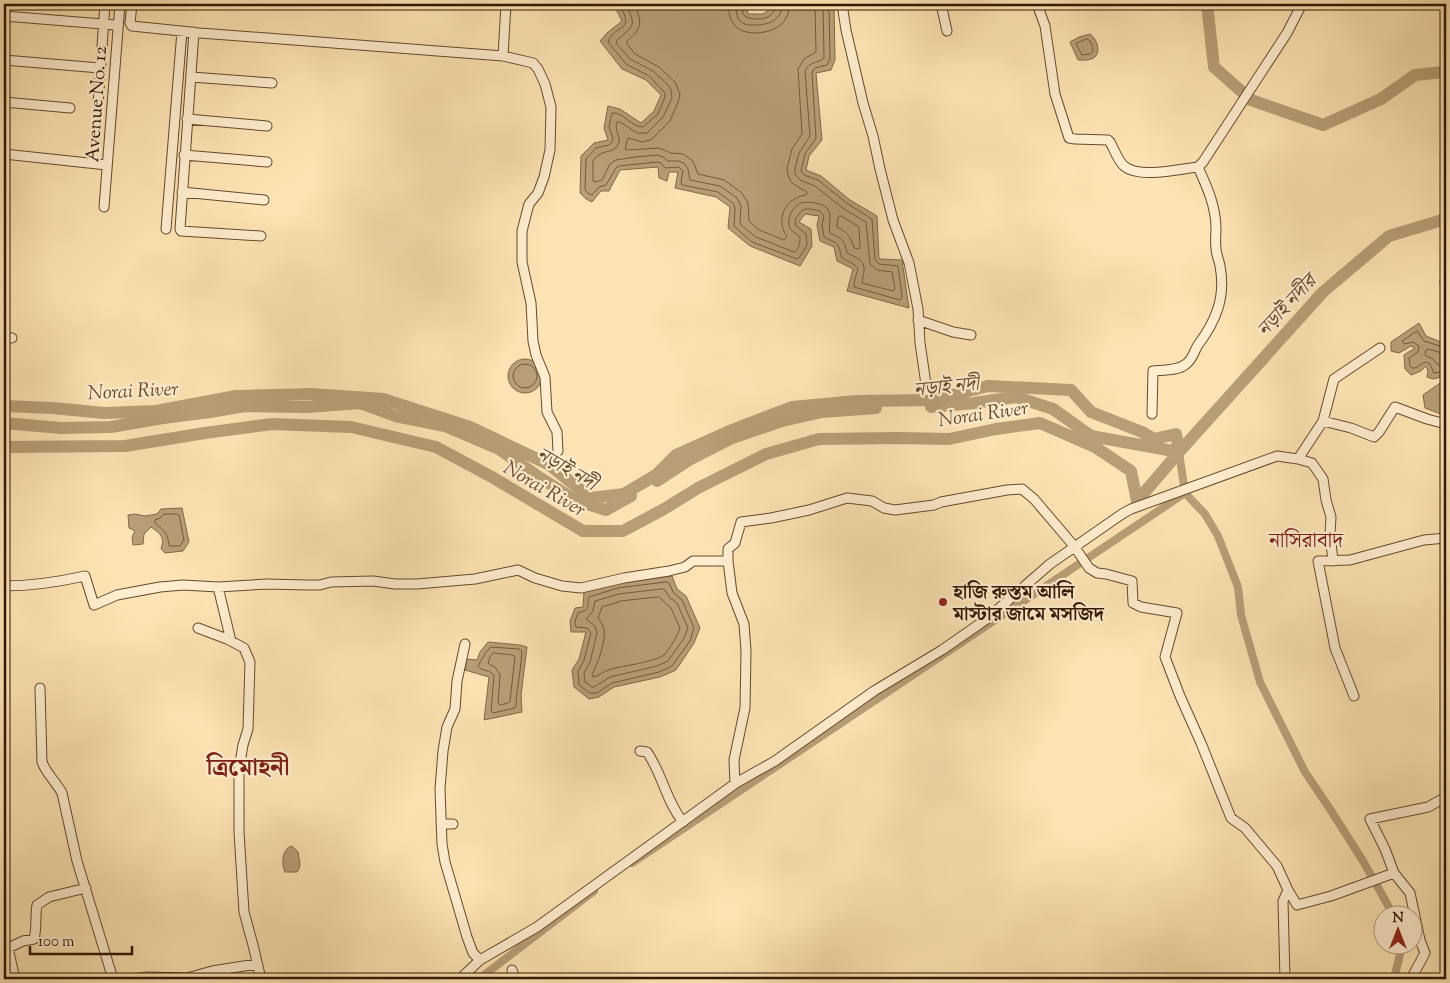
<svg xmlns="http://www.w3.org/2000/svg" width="1450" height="983" font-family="'Sorts Mill Goudy','Noto Serif Bengali',serif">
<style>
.water{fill:#b89e76;stroke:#826847}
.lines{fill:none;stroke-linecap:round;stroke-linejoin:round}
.shore{stroke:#745a3b;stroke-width:1}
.canal{stroke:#b89e76;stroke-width:8}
.river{stroke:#b89e76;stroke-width:12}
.minor-casing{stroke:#644a2d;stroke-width:11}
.minor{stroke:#feedce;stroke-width:9}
.poi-dot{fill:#8f2418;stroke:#feedce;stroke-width:2}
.labels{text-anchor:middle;stroke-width:4.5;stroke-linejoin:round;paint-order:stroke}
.street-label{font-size:19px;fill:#311700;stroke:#feedce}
.poi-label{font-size:19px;font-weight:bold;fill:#311700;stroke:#feedce;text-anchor:start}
.water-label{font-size:20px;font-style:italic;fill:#674d2f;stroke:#feedce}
.quarter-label{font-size:21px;fill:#7a1f14;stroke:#feedce}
.district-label{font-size:24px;font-weight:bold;fill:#7a1f14;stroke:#feedce}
</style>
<rect width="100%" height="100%" fill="#fde3b3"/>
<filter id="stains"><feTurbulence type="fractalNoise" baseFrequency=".004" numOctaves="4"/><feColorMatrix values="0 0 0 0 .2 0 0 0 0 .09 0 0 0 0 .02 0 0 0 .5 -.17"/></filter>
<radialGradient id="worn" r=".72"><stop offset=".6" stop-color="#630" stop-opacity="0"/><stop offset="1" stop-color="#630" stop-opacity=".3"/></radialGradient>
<path class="water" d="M603,4h144l1,10h15l8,-6v-4h63l1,56 -4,10 -15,3 6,67 -13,16 -3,14 15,6 29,24 27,16 2,43 23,1 7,48 -62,-17 6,-22 -16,-8 -3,-14 -14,-6 -3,-16 2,-9 -14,-2 -6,8 12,7 1,17 -12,20 -50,-20 -22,-18 2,-21 -14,-10 -41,-9 3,-16h-9l-2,9 -8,-3 -1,-11 -38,3 -11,21h-8l-9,11 -6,-3 -6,-6 1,-37 13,-13 14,-3 -4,-12 4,-22 12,3 21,14 13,-12 7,-16 -15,-15 -24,-11 -22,-28 7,-8 15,-12 -7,-14z
M1090,34c7,5 11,17 5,23 -5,4 -12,3 -17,3l-8,-18 9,-5z
M1419,323l7,13 20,8v32l-13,3 -6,-2 1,-6 -2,-5 -5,5 -10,4 -6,-6 -1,-14 11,-7 -4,-2 -12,7 -8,-2v-9z
M508 376a17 17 0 1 1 34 0a17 17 0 1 1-34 0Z
M1446,379v37l-21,-8 -2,-13z
M182,508l7,34 -6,9 -18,2 -4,-4c4,-12 0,-15 -10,-22l-7,7 -1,10 -10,1 -1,-8 3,-6 -6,-3 -1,-13 7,-1 10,2 12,-2 4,-5z
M672,576l5,13 9,7 14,32 -6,15 -18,27 -16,7 -46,10 -15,10 -10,2 -15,-12 -2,-17 7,-11 7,-27h-15l-1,-11 5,-13 8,-1 1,-15 33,-9z
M488,642l32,3 7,2 -6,48 1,17 -38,8 5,-43 -24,-7 2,-11 10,1 3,-8z
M292,846l6,6 2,12 -1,5 -2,3h-12c-4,-8 -3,-24 7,-26z"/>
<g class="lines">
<path class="shore" d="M619,4c18,30 -5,19 -11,38l18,22 23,12 16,17v4l-7,17 -15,13c-12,0 -19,-15 -31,-14l-3,14 4,11 -1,4 -3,3 -13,3 -10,11 -1,31 4,4 3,1 7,-8 7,-2 10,-17 3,-2 38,-4 4,1 4,5 14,-1 4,4 -2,11 1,3 36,7 15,11 2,5 -1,18 18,16 45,17 2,-1 8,-13 -1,-11 -10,-8 -1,-6c8,-14 11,-12 25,-9l4,5 -2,9 2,12c16,8 13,4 18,21 25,13 13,7 12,29l46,13 2,-3 -4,-31 -19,-2 -4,-4 -3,-41 -24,-15 -30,-24 -14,-5 -3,-4 4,-17 11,-16 -4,-66 3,-4 12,-3 3,-6 -1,-55
M626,4c10,22 9,21 -9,36l-1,3 14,16 23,12 16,15 2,4 1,8 -9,19 -16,16h-10l-17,-11h-3c-3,7 3,13 2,20 -3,11 -14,8 -20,13 -3,1 -4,4 -6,6v20l2,1 7,-2 8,-16 6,-4 19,-3 23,-2 5,2 5,4h10l6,2 4,6 2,11 30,6 17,12 4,8 -1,18 16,13 38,15c5,-3 6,-9 6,-15 -2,-2 -6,-4 -9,-7 -6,-8 1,-24 10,-27 7,-2 22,0 27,6 4,7 0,16 2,24 13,6 14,6 17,20 8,4 18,7 17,17 0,5 -2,9 -2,13l31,8 2,-2 -3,-17 -15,-2 -7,-6 -4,-42 -22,-13 -29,-23 -15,-6 -5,-6v-6l4,-15 11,-17 -5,-65c4,-10 13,-7 19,-13l-1,-54
M634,4c8,17 9,24 -7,37v3l8,10 24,13 16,15 5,12 -2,8 -8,19 -15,15 -5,4 -8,2 -14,-4 -3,11 2,1 32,-2 12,5 12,1 10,7 5,13 26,6 18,13 6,10 1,18 10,9 25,10 3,-3c-12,-18 -2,-39 19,-42l1,-2 -1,-2 -8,-4 -7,-5 -3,-7 -1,-6 5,-20 10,-15 -4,-65 6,-10 12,-7 -1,-48
M728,4c1,6 1,14 5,19 5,8 12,9 21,10 18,0 36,-8 35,-29
M736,4c0,5 0,11 3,16 4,5 9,5 15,5 14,0 28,-4 28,-21
M742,4l1,10 3,3c11,4 30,3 29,-13
M1087,39l3,2c2,5 5,9 0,13l-8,1 -6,-11z
M839,216h2l18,11 1,20 -1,2 -5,-1c-3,-11 -7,-16 -17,-21z
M1446,348l-22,-7 -7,-10 -15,10 2,3 9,-2 6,4 -1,6 -9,6 1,8 2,2c6,1 8,-5 14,-6l4,2 4,9 12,-2
M1446,354l-18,-5 -2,1 -1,3 1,3 7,3 5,6h8
M513 376a12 12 0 1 1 24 0a12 12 0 1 1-24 0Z
M164,514h13l2,1 5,25 -4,6h-11c-1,-12 -4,-15 -14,-23v-3l5,-2z
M667,582l2,1 4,9 9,8 12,28 -4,13 -18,25 -13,6 -47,11 -15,10h-7l-11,-8 -1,-14 6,-11 7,-27 -4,-5 -11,-1 -1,-6 3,-8c12,-3 9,-6 11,-16l29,-9z
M663,589l2,1 4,7 8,6 11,25 -4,10 -16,23 -11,5 -47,11 -16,10h-2l-7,-5 -1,-9 6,-11 7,-29 -2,-7 -9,-7 7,-8 2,-10 24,-7z
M659,597l12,11 9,20c-2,7 -11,22 -16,27 -9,7 -42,11 -53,14 -7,2 -12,7 -18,8l-1,-3c6,-10 14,-34 12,-45 -1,-4 -4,-8 -6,-11l4,-11 19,-6z
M491,647l28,2 3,2c-1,14 -3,28 -5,41 -1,6 0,11 -2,16l-22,5 -2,-2 3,-35c-3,-7 -12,-4 -16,-10l7,-12z
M494,653l19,2 2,2 -5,44 -2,2 -8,2 -2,-2 2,-28 -4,-7 -8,-5 2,-6z"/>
<path class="canal" d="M1179,452l6,41 20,21 13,22 20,51 3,28 19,67 45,90 25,37 33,52 31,55
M632,863l553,-370
M479,979l115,-88
M1394,979l8,-33"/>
<path class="river" d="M1207,4l7,63 37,33 72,25 58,-26 34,-24 28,-3 3,2
M4,406l48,2 52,5 52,-2 80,-15 75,-2 72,5 87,28 78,37 43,34 33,-4 32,-19 20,-20 56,-25 60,-23 65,-6 76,-1 55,-14 83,4 20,22 51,20 12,7 22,-5 3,18 -42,49 -6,-30 -36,-24 -55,-24 -44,6 -47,10 -50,-1 -80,1 -53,15 -68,34 -34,21 -41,22h-40l-93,-55 -54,-29 -85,-20 -79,-3 -67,9 -80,13 -121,1
M931,407l43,-4 42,-6 37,12 38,27 88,16 144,-160 66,-56 57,-17
M4,423l57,5 50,-1 52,-9 47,-6 35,-6 62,1 53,-4 35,13 50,10 54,23 37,26 39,25 31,10 25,-14
M657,481l32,-21 43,-22 50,-17 40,-9 54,-4"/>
<g class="minor-casing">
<path id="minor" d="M132,4l-2,19 2,3 68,7 303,23 30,7 5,6 7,15 6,23 -1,43 -6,27 -6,16 -9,11 -7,27v31l9,41 2,38 3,14 9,22 2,35 10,20 1,19
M842,4l4,26 17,73 10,33 7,33 13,51 16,43 3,15 6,31 2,34 7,48
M941,4l6,27
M1037,4l8,22 10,68 14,44 6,1 33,1 2,2c4,7 8,19 14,24 15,13 56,3 74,1
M4,16l111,9 2,-1
M194,32l-14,197 1,2 80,5
M503,56l3,-52
M4,60l96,8
M191,77l81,6
M4,102l66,6
M98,104l7,-100
M187,119l80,7
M4,154l103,11
M184,155l83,7
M182,192l82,8
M104,207l16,-203
M166,229l16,-198
M1446,275l-1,8 1,1
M918,320l35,12 18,3
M4,337l8,1
M1152,414l1,-43c10,-1 25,0 33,-7 7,-5 8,-13 12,-19 18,-24 28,-48 22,-79 -1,-6 -4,-12 -4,-18 -1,-7 0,-13 0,-19 0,-23 -9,-42 -18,-62l5,-5 84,-129 15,-29
M1323,421l11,-42 46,-31
M1298,459l25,-38 28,7 23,9 5,-5 16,-25 32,12 19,5
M728,561l4,32 12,31 2,27 -1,57 -11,52 1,24
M4,586c28,0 54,-4 81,-10l9,29 23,-10 43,-8 23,-2 35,2 49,-3 40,1h13l11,-3 42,-1 22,3h22l58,-5 43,-9 17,8 27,8 19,2 43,-10 45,-7 16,-4 8,-6h35v-12l7,-6 6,-21 30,-4 38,-8 38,-12 25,3 12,7 11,2 39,-5 7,-3 66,-12 15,-1 12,10 40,47 15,22 8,5 9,1 26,7 1,22 8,4 36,6 -12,44 15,39 21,47 30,75 14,10 32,38 11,24
M218,587l13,54
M198,628l29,11 17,9 6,14 -2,67 -5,16 -4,24v63l5,80 9,33 8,34
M465,644l-8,37 -2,28 -8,18 -4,24 -3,38 2,55 3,18 22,75 6,16 7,7
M40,688l2,74c4,11 14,20 20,31l15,68 36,118
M1354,696l-19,-48 -17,-87 32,-1 74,-20 22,-2
M640,751l7,1c15,21 19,49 36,70
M441,824h12
M1394,873l16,20 10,47 5,13 -14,26
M512,970l3,9
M15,979l-7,-31 15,-7 11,-2c3,-11 1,-22 3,-34l12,-8 37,-9
M133,979l15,-2 39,1 25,-7 45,-7
M460,979l20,-19 57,-33 199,-144 39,-22 99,-70 68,-41 26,-18 20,-14 62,-54 72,-50 9,-5 146,-53 21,3 14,4 11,16 3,21 5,17 -1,17 3,27
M1285,979l-2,-78 5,-11 9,15 34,-9 63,-23 -9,-24 -15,-30 58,-12 18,-10"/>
</g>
<use href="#minor" class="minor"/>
</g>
<circle class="poi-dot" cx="943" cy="602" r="5"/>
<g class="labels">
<g class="street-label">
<text transform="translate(95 104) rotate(-86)" y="7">Avenue No. 12</text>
</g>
<g class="poi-label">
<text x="953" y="598">হাজি রুস্তম আলি<tspan x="953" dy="22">মাস্টার জামে মসজিদ</tspan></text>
</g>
<g class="water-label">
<text transform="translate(1286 305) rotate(-47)" y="7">নড়াই নদীর</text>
<text transform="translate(946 386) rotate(-6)" y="7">নড়াই নদী</text>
<text transform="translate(133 390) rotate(-3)" y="7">Norai River</text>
<text transform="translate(983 413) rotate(-8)" y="7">Norai River</text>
<text transform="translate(567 468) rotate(30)" y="7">নড়াই নদী</text>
<text transform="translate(545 488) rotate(30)" y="7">Norai River</text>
</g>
<g class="quarter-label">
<text x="1306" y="547">নাসিরাবাদ</text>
</g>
<g class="district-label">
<text x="248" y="775">ত্রিমোহনী</text>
</g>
</g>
<rect width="1450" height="983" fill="none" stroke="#fde3b3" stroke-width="20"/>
<rect x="5" y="5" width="1440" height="973" fill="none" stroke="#311700" stroke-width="2.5"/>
<rect x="10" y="10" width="1430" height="963" fill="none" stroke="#311700"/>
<g transform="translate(1398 930)"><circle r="24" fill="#feedce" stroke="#ac977c"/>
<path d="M0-4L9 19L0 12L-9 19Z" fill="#8f2418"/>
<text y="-8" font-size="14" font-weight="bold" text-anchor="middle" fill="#311700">N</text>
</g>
<path d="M30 946v8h102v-8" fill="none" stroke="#311700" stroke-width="2.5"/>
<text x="38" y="946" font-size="15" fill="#311700" stroke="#feedce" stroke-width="4" paint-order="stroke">100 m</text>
<rect width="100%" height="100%" filter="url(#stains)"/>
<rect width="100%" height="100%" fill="url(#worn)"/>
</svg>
